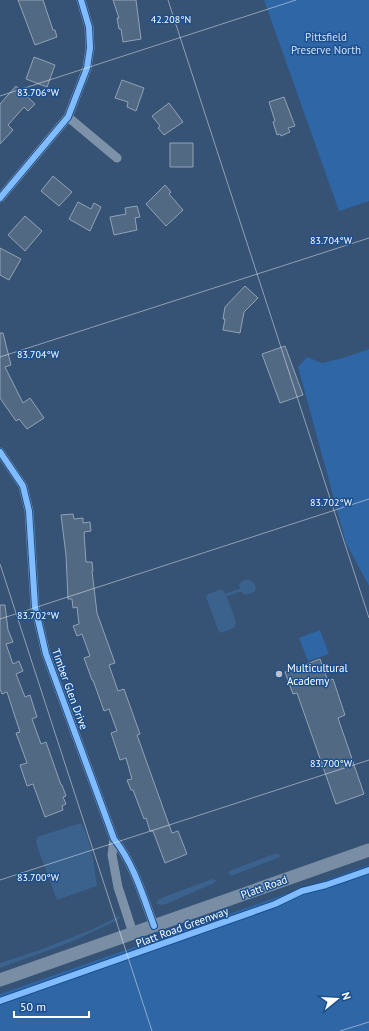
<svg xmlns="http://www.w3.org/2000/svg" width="369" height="1031" font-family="'PT Sans',sans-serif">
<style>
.green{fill:#2f66a5}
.water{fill:#3b618d}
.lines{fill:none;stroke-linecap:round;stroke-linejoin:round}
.stream{stroke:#3b618d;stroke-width:3}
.building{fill:#526984;stroke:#92a2b6}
.minor{stroke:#7d92a8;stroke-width:9}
.secondary{stroke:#798da4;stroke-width:13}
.cycleway-casing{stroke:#1b4f8f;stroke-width:8}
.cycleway{stroke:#80bcff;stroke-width:6}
.ticks{fill:none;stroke:#fff;stroke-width:1;stroke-opacity:0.45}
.poi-dot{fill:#b9c2ce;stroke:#1b4f8f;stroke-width:1.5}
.labels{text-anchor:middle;stroke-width:3;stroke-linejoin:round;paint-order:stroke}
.park-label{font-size:11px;fill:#cfe3fa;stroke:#1b4f8f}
.poi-label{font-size:11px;fill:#fff;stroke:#1b4f8f;text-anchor:start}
.street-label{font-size:11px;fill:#fff;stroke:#1b4f8f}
.ticks-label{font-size:10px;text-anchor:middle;fill:#fff;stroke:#1b4f8f;stroke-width:3;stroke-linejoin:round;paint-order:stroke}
</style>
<rect width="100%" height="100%" fill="#365274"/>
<path class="green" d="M264,0h105v201l-30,10z
M369,349v237l-23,-43 -48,-176 9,-10 15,6 21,-5z
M320,630l9,24 -21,7 -9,-23z
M369,865v166h-369v-37z"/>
<path class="water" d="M244,580h6l4,3 2,6 -2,3 -8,3 -5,-3 -2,-8z
M219,590h4c5,8 10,23 13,32l-2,6 -13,5 -3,-3 -12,-33 2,-3z
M81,823c11,19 13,42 16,63l-40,14 -19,-51 -2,-8 1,-4z
M274,854h5l1,3 -49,19 -3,-4 4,-2z
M212,879l4,1v1l-4,3 -46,20 -6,1 -4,-2 3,-4z
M119,916l1,1 -2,3 -47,22 -71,26v-5l37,-12 56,-22z"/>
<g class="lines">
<path class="stream" d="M226,595l15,-5"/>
</g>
<path class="building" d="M18,0h25l10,30h2l2,7 -22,8z
M113,0h23l5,39 -18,3 -2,-13h-2l-2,-11h2z
M34,57l21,8 -8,22 -21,-8z
M122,80l22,8 -8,23 -9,-4 1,-5 -13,-4z
M16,86l19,18 -7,7 -4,-4 -16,18 5,5 -13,14v-40z
M284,97l11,29 -7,2 2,4 -9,4 -1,-2 -3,1 -4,-13 2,-1 -6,-19z
M169,103l14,19 -19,13 -6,-7 2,-2 -8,-10z
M170,143h23v24h-23z
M53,176l19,16 -13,14 -18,-15z
M165,185l6,7 -2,2 14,16 -17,16 -20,-22z
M78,202l13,7 3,-6 7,4 -11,24 -21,-12z
M137,206l3,11 -5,1 2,12 -23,5 -4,-18 16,-3 -1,-6z
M25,216l17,15 -17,20 -17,-16z
M0,248l21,11 -12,21 -9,-5z
M245,286l13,12 -14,14 -4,21 -17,-3 2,-11h-2l2,-12z
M0,333h3l8,32 -6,2 18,36 7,-5 14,20 -17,11 -8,-10 -3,2 -16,-23z
M285,346l18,49 -23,8 -18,-49z
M73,514l1,5 9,-1v5l7,-1 1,9 -7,1 2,30h6l1,9h-1l5,42 18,50 -6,2 9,26 6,-2 16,45 -3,1 35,98 6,-2 9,23 -22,9 -12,-32h-3l-4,-13 -2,1 -11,-29h-2l-4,-10 5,-1 -6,-21 -6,2 -9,-27 6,-2 -8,-22 -5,2 -11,-31h-1l-8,-22 6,-2 -8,-22 -5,2 -4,-10 6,-2 -2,-17 -4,1 -1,-9h-4l-2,-44 -5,-40z
M0,605h5l3,25 5,12 -7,2 7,20 6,-3 4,10 -7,3 9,23 5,-2 7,22 -5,2 9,25 5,-2 15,43h1l4,11 -3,1 3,7 -4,2 1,4 -18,7 -12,-33 -6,2 -7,-21 7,-2 -11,-30 4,-1 -13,-40 -5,2 -2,-5z
M320,659l8,22 5,-2 12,36 -7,3 26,76 -28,10 -39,-111 -4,1 -8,-22z"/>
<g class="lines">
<path class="minor" d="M68,117l49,41
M0,198l68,-81 19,-49 3,-20 -1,-21 -8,-27
M0,452l23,34 6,25 6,96 11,47 68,185c20,25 29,57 40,87
M114,839l-2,16 6,32 15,46"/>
<path class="secondary" d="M0,980l369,-130"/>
<g class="cycleway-casing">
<path id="cycleway" d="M0,198l68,-81 19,-49 3,-20 -1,-21 -8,-27
M0,452l23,34 6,25 6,96 11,47 68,185c20,25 29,57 40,87
M0,1001l275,-97 27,-13 24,-6 43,-15"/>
</g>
<use href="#cycleway" class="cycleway"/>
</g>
<path class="ticks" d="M168,0l201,618M0,96l296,-96M0,357l369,-119M0,564l152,467M0,619l369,-120M0,880l369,-120M340,1031l29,-9"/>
<circle class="poi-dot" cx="279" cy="674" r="4"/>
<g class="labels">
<g class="park-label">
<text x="326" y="41">Pittsfield<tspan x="326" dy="13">Preserve North</tspan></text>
</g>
<g class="poi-label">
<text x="287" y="672">Multicultural<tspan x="287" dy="13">Academy</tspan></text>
</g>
<g class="street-label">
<text transform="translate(70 689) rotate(70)" y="4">Timber Glen Drive</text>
<text transform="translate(264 887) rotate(-20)" y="4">Platt Road</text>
<text transform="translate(182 927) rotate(-20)" y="4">Platt Road Greenway</text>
</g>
</g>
<g class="ticks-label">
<text x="171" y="23">42.208°N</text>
<text x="38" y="96">83.706°W</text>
<text x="331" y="244">83.704°W</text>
<text x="38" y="358">83.704°W</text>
<text x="331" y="506">83.702°W</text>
<text x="38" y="619">83.702°W</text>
<text x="331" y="767">83.700°W</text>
<text x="38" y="881">83.700°W</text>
</g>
<g transform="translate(337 999) rotate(72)" stroke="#1b4f8f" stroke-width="3" paint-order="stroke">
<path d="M0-3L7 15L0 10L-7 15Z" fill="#ffffff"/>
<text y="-6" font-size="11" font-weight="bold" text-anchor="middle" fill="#ffffff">N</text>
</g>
<path d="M14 1011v6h75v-6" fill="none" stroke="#ffffff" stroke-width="2"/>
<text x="20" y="1011" font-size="12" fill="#ffffff" stroke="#1b4f8f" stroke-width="3" paint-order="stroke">50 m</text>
</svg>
